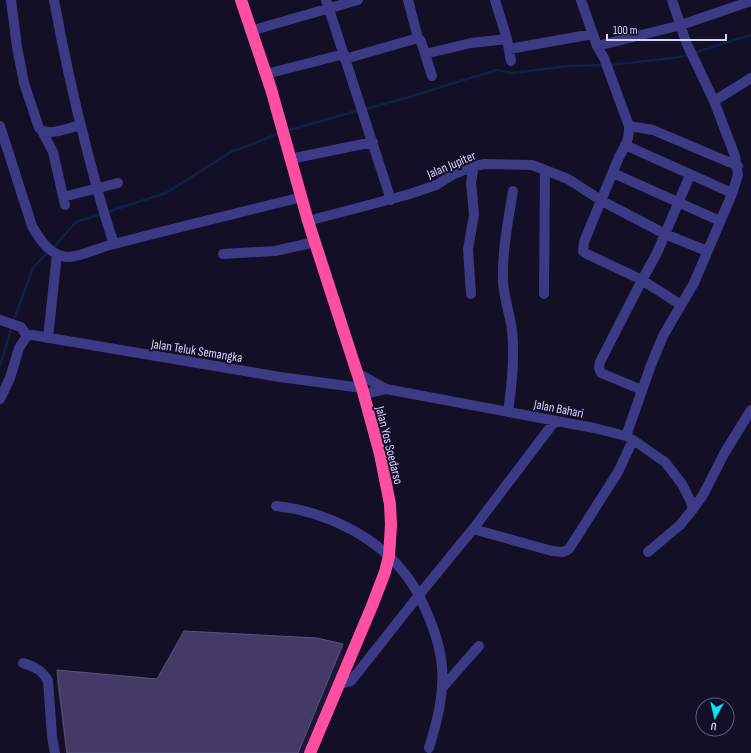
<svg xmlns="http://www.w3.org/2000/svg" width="751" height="753" font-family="'Sofia Sans Condensed',sans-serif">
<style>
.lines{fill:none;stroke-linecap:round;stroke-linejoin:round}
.stream{stroke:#0c2248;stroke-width:2.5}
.minor{stroke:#3d3a85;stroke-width:10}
.highway{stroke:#ff4fa3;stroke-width:12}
.wall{fill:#312854}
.shaded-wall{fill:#1d163a}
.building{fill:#433a66;stroke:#5a527e}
.labels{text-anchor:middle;stroke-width:4;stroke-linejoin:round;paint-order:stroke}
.street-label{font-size:13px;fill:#d9d4ff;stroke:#130f26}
</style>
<rect width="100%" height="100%" fill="#130f26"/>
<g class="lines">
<path class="stream" d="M693,53l58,-18
M610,65l70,-8 8,-2
M365,109l41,-11 90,-28 16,3 58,-7 33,-1
M286,131l74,-21
M107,212l59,-19 65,-41 22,-8 26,-11
M52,249l24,-27 26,-8
M13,322l20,-54 15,-16
M0,366l12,-40"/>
<path class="minor" d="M11,0l6,47 7,36 15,45c9,9 30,0 41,-3
M54,0c9,50 20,100 33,150 8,31 16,63 27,94
M326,0l65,200
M408,0l10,38
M495,0l12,39 4,22
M581,0l16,46 7,12 25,68c1,12 -4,21 -10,31l-35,85 -1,9 2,2 57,27 39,25
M250,31l108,-31
M597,46l84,-21 70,-24
M509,49l84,-15
M425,54l46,-11 36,-4
M345,59l73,-21 3,3 11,35
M266,74l78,-20
M714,101l37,-23
M0,126l32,100c8,14 17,28 34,31 12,1 32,-9 44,-12 64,-17 128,-32 192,-48
M629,126l24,4 85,36
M42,131l11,21 12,53
M625,145l107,48
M290,159l83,-17
M613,173l107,48
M63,197l55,-14
M308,221l102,-27 26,-9 18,-11 20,-8 11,-2 47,1 36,14 34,22 63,33 42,17
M223,254l52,-3 40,-9
M471,294l-3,-45 6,-34 -3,-33 3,-16
M544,294l1,-124
M0,320l21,7 6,9
M27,336l5,-1 248,42 82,11
M48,338l9,-84
M357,373l29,16 208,39 32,8 7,4 32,22 17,22 8,16 3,9
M642,390l-41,-17 -2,-5 1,-6 42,-82 15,-27 33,-78
M364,394l22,-5
M0,399l10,-21 9,-30 8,-12
M508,412c4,-27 7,-55 4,-82 -2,-16 -8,-31 -9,-48 -1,-30 5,-61 10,-91
M626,436l25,-71 12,-29 31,-53 38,-89 6,-19 -3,-19 -21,-55 -28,-59 -14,-42
M276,506c49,5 103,31 132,72 9,11 14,24 20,37 7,17 13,35 14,53 2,27 -5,54 -13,80
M473,529l79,22 11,1 6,-3 49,-77 15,-32
M648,552l32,-27 13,-16 10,-14 22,-43 26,-42
M23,663c12,4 19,7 25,18l4,55 3,17
M340,681l4,2 7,-2 68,-86 54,-66 82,-108
M442,688l37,-42"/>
<path class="highway" d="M241,0l30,89 37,132 54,167 18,66 10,50 1,21 -2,31 -4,16 -13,34 -62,147"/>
</g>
<path class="wall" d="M343,656l-40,97h-237l-9,-71v-12l100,9z"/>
<path class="shaded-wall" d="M343,644v12l-40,97h-5z"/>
<path class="building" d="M184,631l133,7 26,6 -45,109h-231l-10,-83 100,9z"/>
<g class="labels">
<g class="street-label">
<text transform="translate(451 164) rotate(-23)" y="5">Jalan Jupiter</text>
<text transform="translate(197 350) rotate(9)" y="5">Jalan Teluk Semangka</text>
<text transform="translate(559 408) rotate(11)" y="5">Jalan Bahari</text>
<text transform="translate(390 445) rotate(76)" y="5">Jalan Yos Soedarso</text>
</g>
</g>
<g transform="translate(715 717) rotate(188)"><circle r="19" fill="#130f26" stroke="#625e7d"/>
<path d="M0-3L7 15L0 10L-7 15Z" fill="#00e5ff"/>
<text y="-6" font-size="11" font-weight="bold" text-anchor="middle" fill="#d9d4ff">U</text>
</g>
<path d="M607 34v6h119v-6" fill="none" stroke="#d9d4ff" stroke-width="2"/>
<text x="613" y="34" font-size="12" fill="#d9d4ff" stroke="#130f26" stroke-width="3" paint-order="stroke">100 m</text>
</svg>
